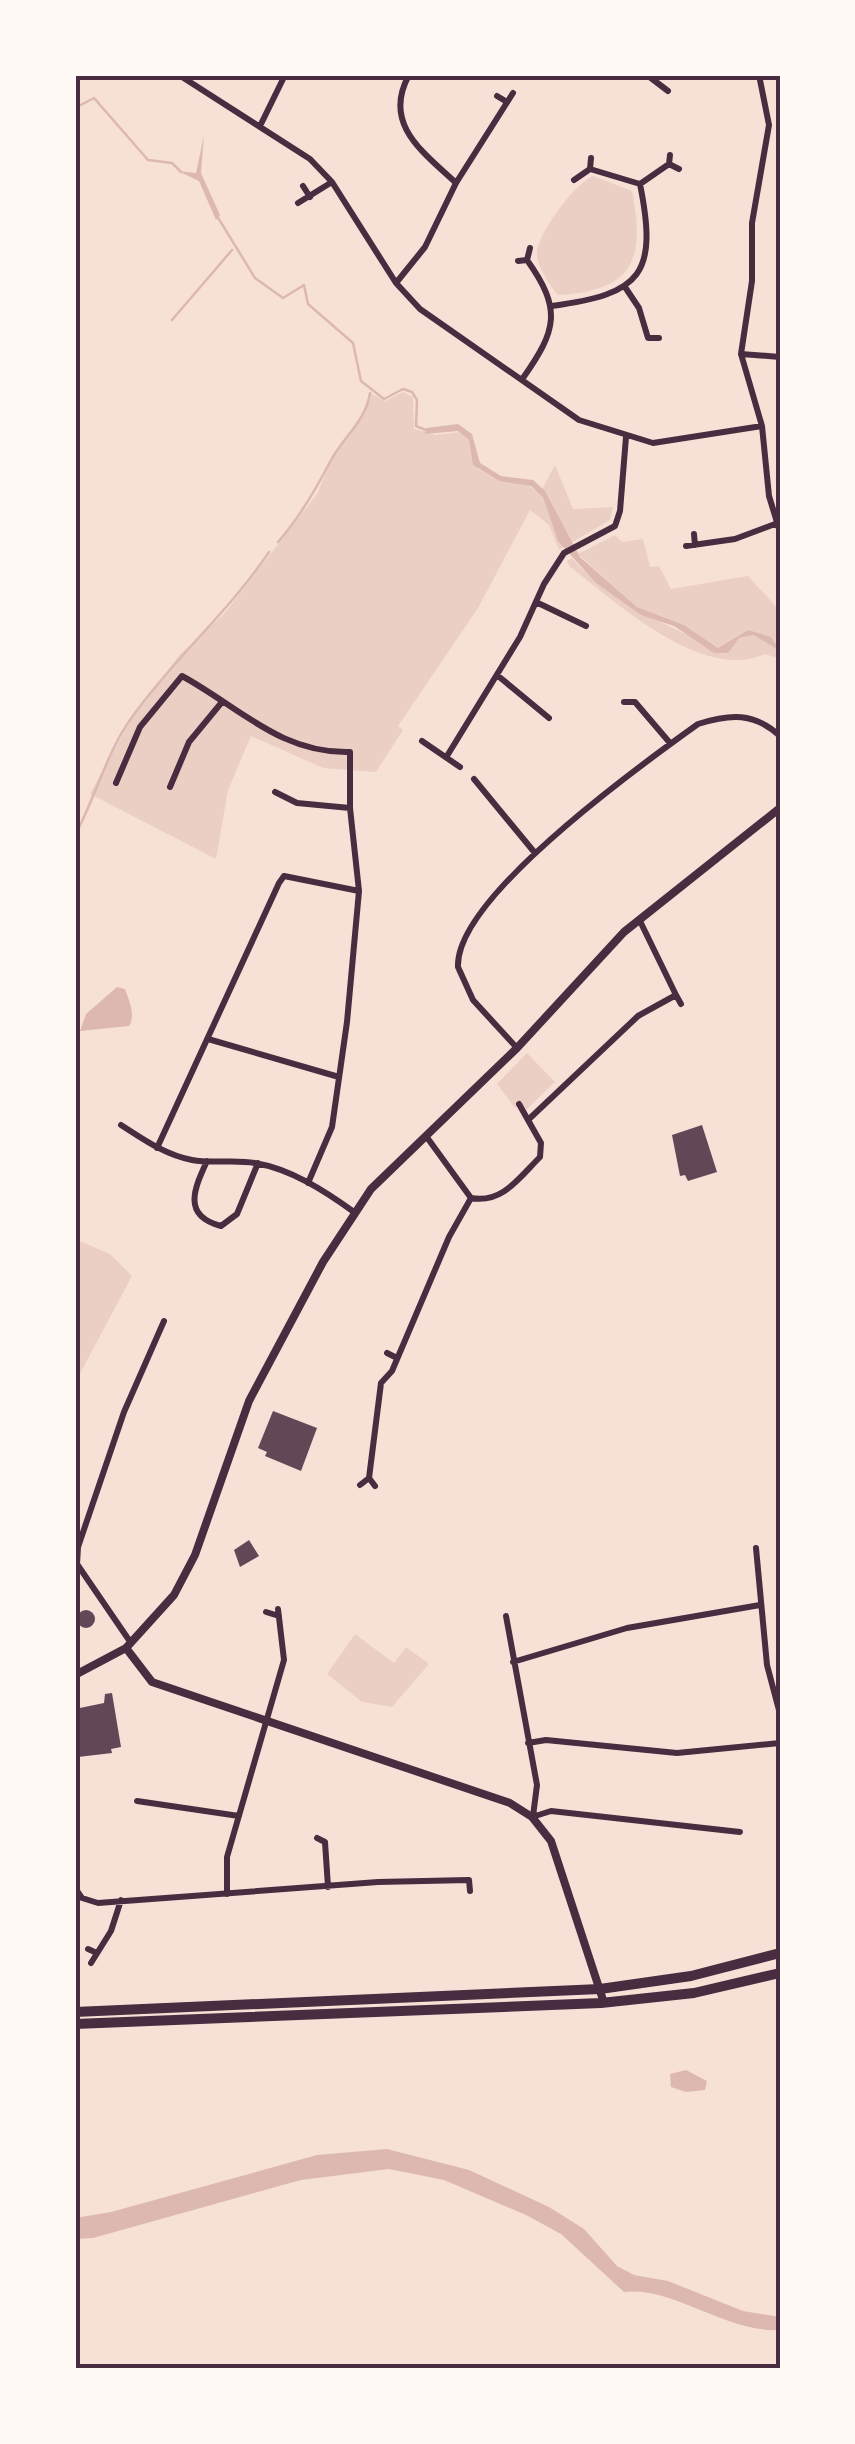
<svg xmlns="http://www.w3.org/2000/svg" width="855" height="2444" font-family="Ubuntu,sans-serif">
<style>
.green{fill:#ebcfc5}
.water{fill:#dcb8b0}
.lines{fill:none;stroke-linecap:round;stroke-linejoin:round}
.stream{stroke:#dcb8b0;stroke-width:2.5}
.building{fill:#644757}
.minor{stroke:#4a2c40;stroke-width:6}
.tertiary{stroke:#4a2c40;stroke-width:8}
.trunk{stroke:#4a2c40;stroke-width:10}
.neatline{fill:none;stroke:#4a2c40;stroke-width:4}
</style>
<rect width="100%" height="100%" fill="#f7e1d7"/>
<path class="green" d="M593,176l39,15c14,69 1,100 -74,104 -8,-9 -22,-30 -21,-42 1,-20 38,-70 56,-77z
M403,392l10,5 1,32 22,6 24,-3 9,8 9,29 21,12 25,2 16,10 15,-28 18,44 40,-2 -3,13 -51,30 -10,-25 -19,-15 -52,98 -80,118 5,4 -27,42 -53,-4 -72,-32 -23,54 -12,69 -126,-65 42,-76 48,-64 44,-40 93,-120 16,-38 31,-42 6,-21 15,8z
M615,535l7,7 21,-3 7,28 9,-1 12,23 77,-13 32,35v35l-32,-16 -30,18 -34,-23 -47,-18 -59,-53z
M572,558c42,48 99,67 153,96l14,-16 16,-3 25,16v8l-15,-5c-63,28 -146,-50 -195,-87l-3,-6z
M527,1053l28,29 -29,28 -5,-7 -6,5 -18,-24z
M75,1239l35,15 22,22 -57,107z
M355,1634l39,29 12,-16 23,17 -37,43 -30,-5 -35,-28z"/>
<path class="water" d="M204,135l-3,38 19,42 -4,5 -17,-39 -21,-10 18,2z
M458,424l14,10 8,29 21,13 32,4 12,11 35,66 57,50 47,18 34,23 30,-18 23,7 9,14 -26,-16 -15,3 -11,15h-14l-40,-27 -33,-11 -45,-32 -38,-42 -15,-44 -12,-11 -32,-5 -26,-16 -4,-25 -11,-9 -33,3 1,-6z
M117,987l8,2c4,11 11,26 4,37l-49,5 6,-17z
M686,2070l21,11 -2,9 -19,2 -15,-5 -1,-13z
M387,2149l82,21 80,37 35,22 33,37 17,9 34,6 75,30 37,6v13c-54,3 -107,-44 -156,-38l-63,-58 -35,-19 -82,-35 -55,-11 -88,11 -208,58 -18,1v-21l36,-6 206,-57z"/>
<g class="lines">
<path class="stream" d="M75,108l19,-10 54,62 24,3 9,9
M217,216l38,62 28,20 21,-13 4,19 45,39 8,38 23,18 19,-10 9,3 5,8 -1,26 12,5
M172,320l60,-70
M278,542c22,-25 37,-51 52,-80 13,-25 36,-41 40,-69
M75,835c21,-38 31,-82 57,-118 42,-59 96,-104 137,-165"/>
</g>
<path class="building" d="M702,1125l15,47 -29,9 -3,-6 -5,1 -8,-41z
M273,1411l44,17 -16,43 -36,-15 2,-4 -9,-4z
M249,1540l10,16 -19,11 -6,-17z
M77 1619a9 9 0 1 1 18 0a9 9 0 1 1-18 0Z
M112,1693l9,54 -10,2 1,4 -34,4 -3,-48 29,-6 1,-9z"/>
<g class="lines">
<path class="minor" d="M179,75l131,84 22,23 64,101 24,26 159,111 74,23 109,-17
M409,75c-27,49 14,77 47,108
M647,75l21,16
M759,75l10,50 -17,98v58l-11,73 21,72 7,70 11,36
M497,96l10,6
M261,124l24,-49
M669,164l10,5
M590,169l1,-11
M574,180l16,-11 50,15 29,-20 1,-9
M303,186l7,11
M298,203l34,-21
M527,260l3,-12
M518,261l9,-1c35,49 30,70 -4,118
M396,283l29,-36 31,-64 57,-90
M625,287l14,21 9,30h11
M552,306c90,-12 106,-32 88,-122
M741,354l39,3
M694,534l1,11
M686,546l49,-7 40,-15
M536,602l50,24
M497,675l52,43
M624,702h11l35,41
M422,741l38,26
M447,756l73,-119 24,-53 20,-31 51,-27 5,-15 6,-74
M474,779l61,74
M116,783l24,-56 42,-51c57,31 99,78 168,76v56l9,83 -12,131 -15,105 -24,56
M170,787l19,-45 33,-40
M275,792l22,11 53,5
M780,971v28
M676,995l5,9
M208,1039l131,38
M517,1048l-44,-48 -15,-33c-3,-69 184,-203 240,-243 32,-10 56,-12 82,12
M519,1104l9,16
M121,1125c22,14 44,30 71,35 21,4 42,-1 63,3 36,6 70,28 99,49
M157,1148l122,-265 5,-7 75,15
M207,1161c-13,28 -25,55 14,65l16,-12 21,-51
M471,1198c31,6 48,-20 69,-41l1,-14 -13,-23 110,-104 38,-21 -37,-76
M387,1353l10,5
M360,1485l9,-7
M375,1486l-6,-8 12,-95 11,-12 57,-134 22,-39 -45,-62
M756,1548l11,117 13,49
M266,1612l13,4
M506,1616l31,169 -4,31
M131,1643l-54,-79 1,-17 46,-135 40,-91
M513,1662l114,-34 133,-23
M528,1743l18,-3 131,13 103,-10
M137,1801l102,15
M532,1817l19,-6 189,21
M317,1838l8,4 3,45
M75,1888l7,10 16,5 280,-21 91,-2 1,11
M227,1894v-37l57,-197 -6,-51
M88,1949l9,4
M91,1963l20,-32 10,-31"/>
<path class="tertiary" d="M126,1648l26,34 358,121 22,14 19,24 53,162
M75,1675l51,-27 48,-53 21,-40 54,-154 74,-139 48,-73 146,-141 107,-116 156,-124"/>
<path class="trunk" d="M75,2012l525,-23 91,-13 89,-23
M75,2024l526,-21 93,-10 86,-20"/>
</g>
<rect width="855" height="2444" fill="none" stroke="#fffaf5" stroke-width="155"/>
<rect x="78" y="78" width="700" height="2288" class="neatline"/>
</svg>
